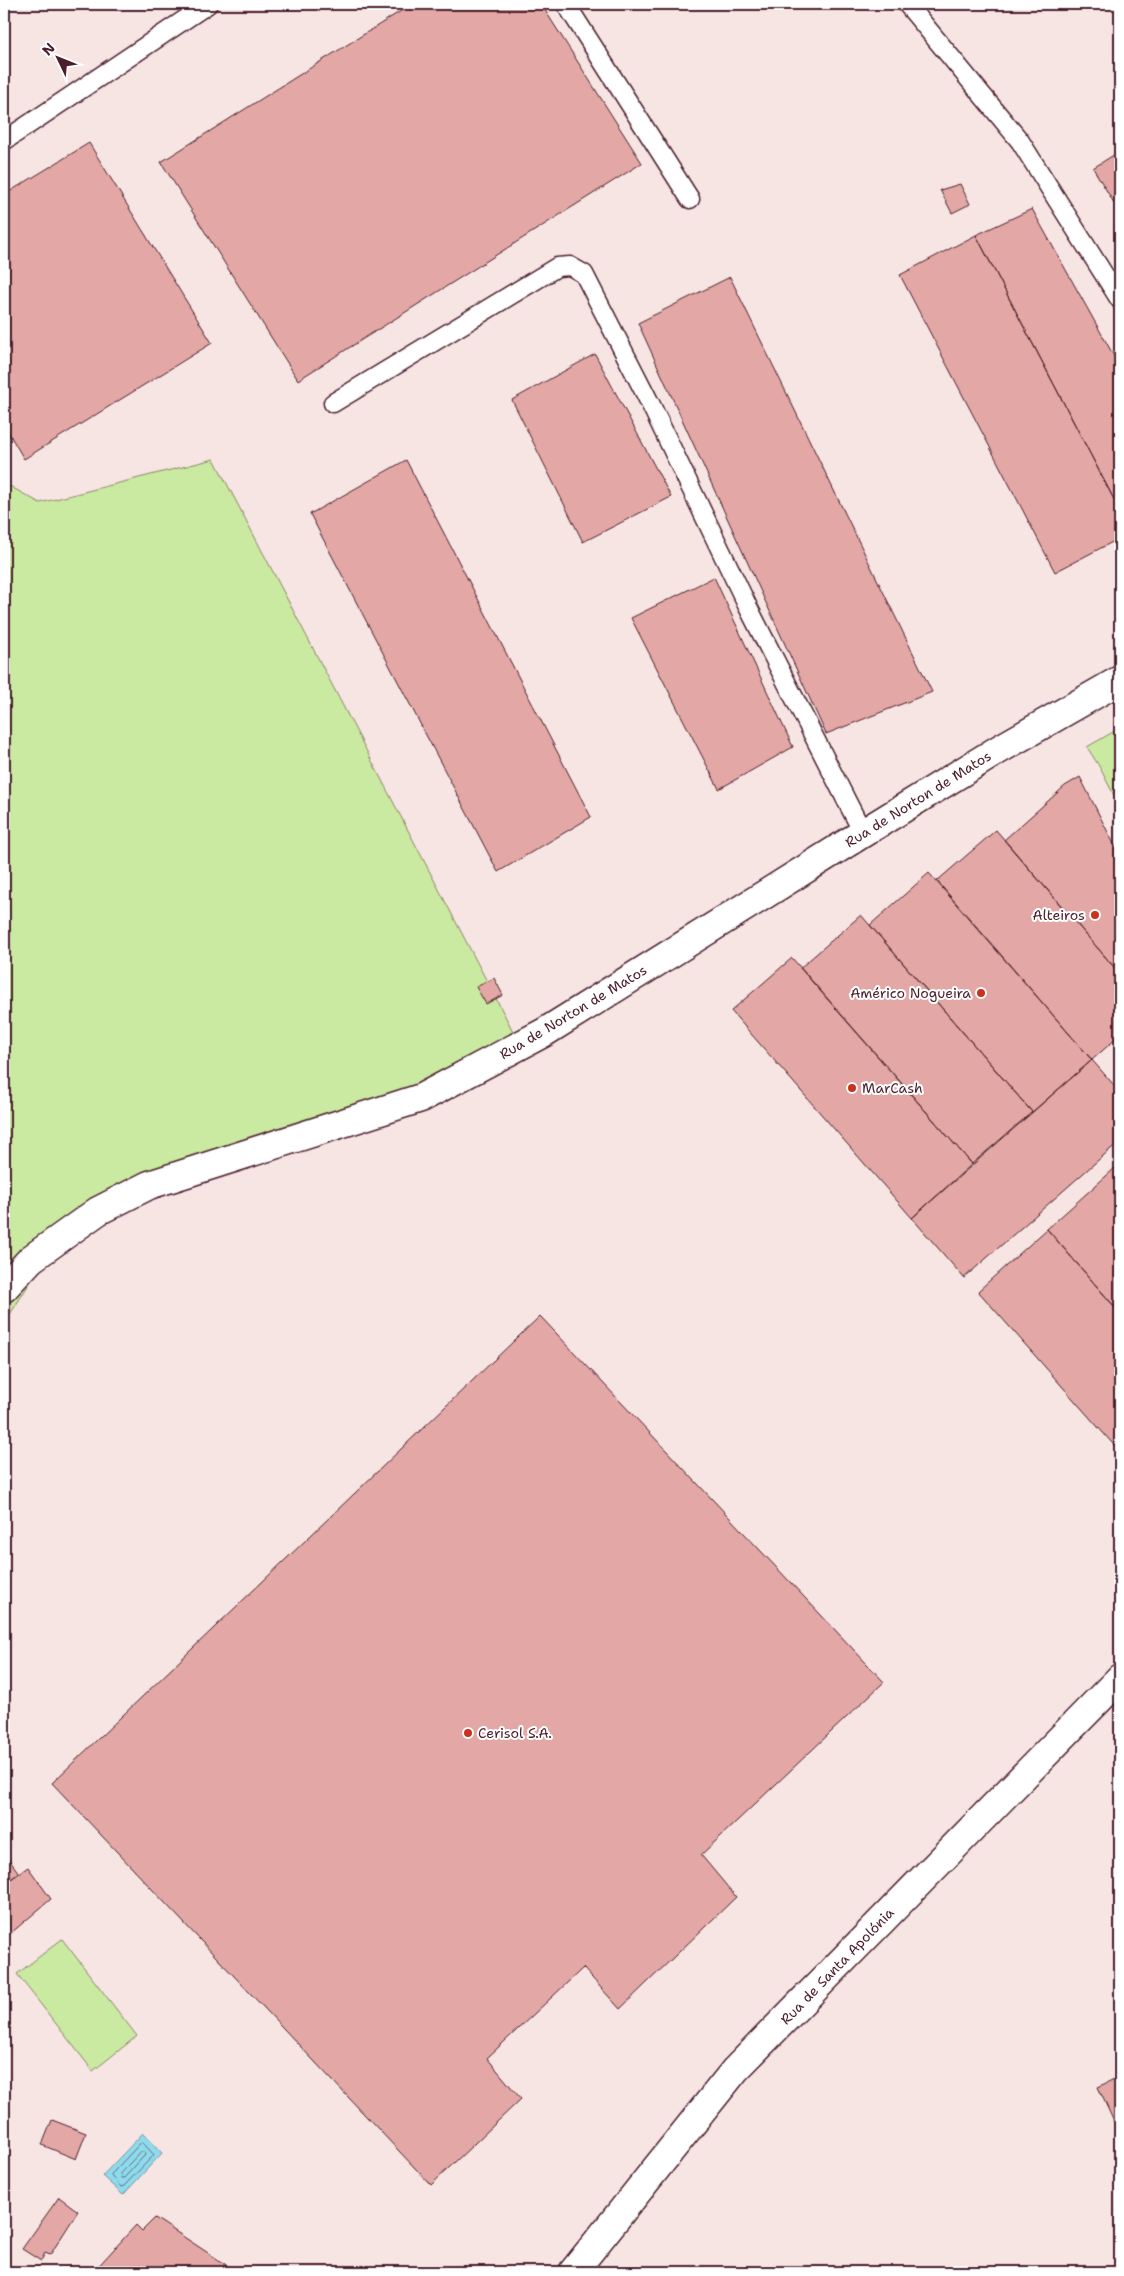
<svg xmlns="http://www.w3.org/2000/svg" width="1124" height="2276" font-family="'Shantell Sans',sans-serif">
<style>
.green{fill:#cae9a1;stroke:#8a8466}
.water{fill:#8edbee;stroke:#7390a0}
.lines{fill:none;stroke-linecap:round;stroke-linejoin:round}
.shore{stroke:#656a79;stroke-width:1}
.building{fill:#e3a8a5;stroke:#4a1f2b}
.lane-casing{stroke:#4a1f2b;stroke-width:21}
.street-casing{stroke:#4a1f2b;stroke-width:31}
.secondary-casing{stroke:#4a1f2b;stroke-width:31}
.lane{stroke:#fff;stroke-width:18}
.street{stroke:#fff;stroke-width:28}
.secondary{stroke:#fff;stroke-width:28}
.poi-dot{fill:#c8321e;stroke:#fff;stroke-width:2}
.labels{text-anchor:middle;stroke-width:4;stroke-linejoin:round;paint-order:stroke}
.street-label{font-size:14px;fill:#4a1f2b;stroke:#fff}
.poi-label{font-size:14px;fill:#4a1f2b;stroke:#fff;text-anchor:end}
</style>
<rect width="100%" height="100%" fill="#f7e5e4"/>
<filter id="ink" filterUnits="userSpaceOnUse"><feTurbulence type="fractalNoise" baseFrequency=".02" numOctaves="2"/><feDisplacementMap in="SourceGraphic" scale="10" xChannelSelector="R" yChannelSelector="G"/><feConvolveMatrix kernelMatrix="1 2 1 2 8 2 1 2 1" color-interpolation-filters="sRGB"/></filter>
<g filter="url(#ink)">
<path class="green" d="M214,459l301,576 -81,52 -296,111 -87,51 -47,75v-841l36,20z
M1120,728v79l-21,-41 -12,-19z
M62,1939l75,97 -44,35 -76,-97z"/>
<path class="water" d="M143,2133l19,20 -39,42 -21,-19z"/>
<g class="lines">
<path class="shore" d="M142,2142l12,13 -30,31 -3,1 -10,-12z
M141,2152h3l1,3 -21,23h-3l-1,-4z"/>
</g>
<path class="building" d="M412,4h129l101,159 -344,217 -137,-218z
M89,143l123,200 -188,116 -20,-34v-230z
M1120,151v62l-27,-45z
M960,184l10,20 -18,9 -12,-23z
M1032,209l88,158v144l-144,-276z
M976,235l144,276v27l-65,34 -155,-297z
M730,277l202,415 -106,42 -188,-411z
M595,354l76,143 -88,45 -71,-142z
M406,460l185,357 -93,55 -188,-358z
M714,577l79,170 -74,42 -88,-171z
M1080,777l40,79v118l-116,-134 61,-54z
M996,830l124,144v61l-28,25 -155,-179z
M929,873l163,187 -60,52 -162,-187z
M861,915l171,197 -60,52 -172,-196z
M792,958l180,206 -60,54 -181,-207z
M494,978l9,17 -17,9 -10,-17z
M1092,1060l28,32v49l-156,137 -52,-60z
M1120,1164v10l-5,-6z
M1115,1168l5,6v139l-73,-84z
M1047,1229l73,84v139l-142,-161z
M540,1316l344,366 -183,173 35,42 -116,112 -37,-41 -96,90 34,41 -90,86 -379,-402z
M4,1853l15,20 -15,11z
M28,1867l23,32 -47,40v-55z
M1120,2076v59l-22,-48z
M52,2120l34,13 -10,26 -34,-14z
M59,2197l19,14 -28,44 -5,-2 -4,8 -19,-12z
M155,2218l79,52 -2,2h-139l43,-47 6,6z"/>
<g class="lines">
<g class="lane-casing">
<path id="lane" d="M566,4l124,195
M907,4l113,137 100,159
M4,141l204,-137
M333,403l224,-136 13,-1 14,8 66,129 98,204 115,226"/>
</g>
<g class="street-casing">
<path id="street" d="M573,2272l162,-202 385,-392"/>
</g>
<g class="secondary-casing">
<path id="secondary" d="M4,1288l27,-29 67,-48 51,-26 272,-87 124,-66 318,-199 135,-83 122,-70"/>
</g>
<use href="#lane" class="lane"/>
<use href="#street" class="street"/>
<use href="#secondary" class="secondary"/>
</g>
</g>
<g class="poi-dot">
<circle cx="1095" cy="915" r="5"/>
<circle cx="981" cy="993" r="5"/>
<circle cx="852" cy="1088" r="5"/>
<circle cx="468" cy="1733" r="5"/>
</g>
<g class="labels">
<g class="street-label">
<text transform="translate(918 799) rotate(-32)" y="5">Rua de Norton de Matos</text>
<text transform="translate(573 1012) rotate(-31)" y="5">Rua de Norton de Matos</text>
<text transform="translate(837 1966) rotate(-46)" y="5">Rua de Santa Apolónia</text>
</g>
<g class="poi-label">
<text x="1085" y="920">Alteiros</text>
<text x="971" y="998">Américo Nogueira</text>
<text x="862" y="1093" text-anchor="start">MarCash</text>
<text x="478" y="1738" text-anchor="start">Cerisol S.A.</text>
</g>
</g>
<rect width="1124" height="2276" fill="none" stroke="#fff" stroke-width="20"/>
<rect x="10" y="10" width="1104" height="2256" fill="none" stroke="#4a1f2b" stroke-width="2" filter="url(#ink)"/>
<g transform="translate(58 58) rotate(313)" stroke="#ffffff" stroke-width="4" paint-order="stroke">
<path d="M0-4L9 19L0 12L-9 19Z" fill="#4a1f2b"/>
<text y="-8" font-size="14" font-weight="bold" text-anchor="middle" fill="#4a1f2b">N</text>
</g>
</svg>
